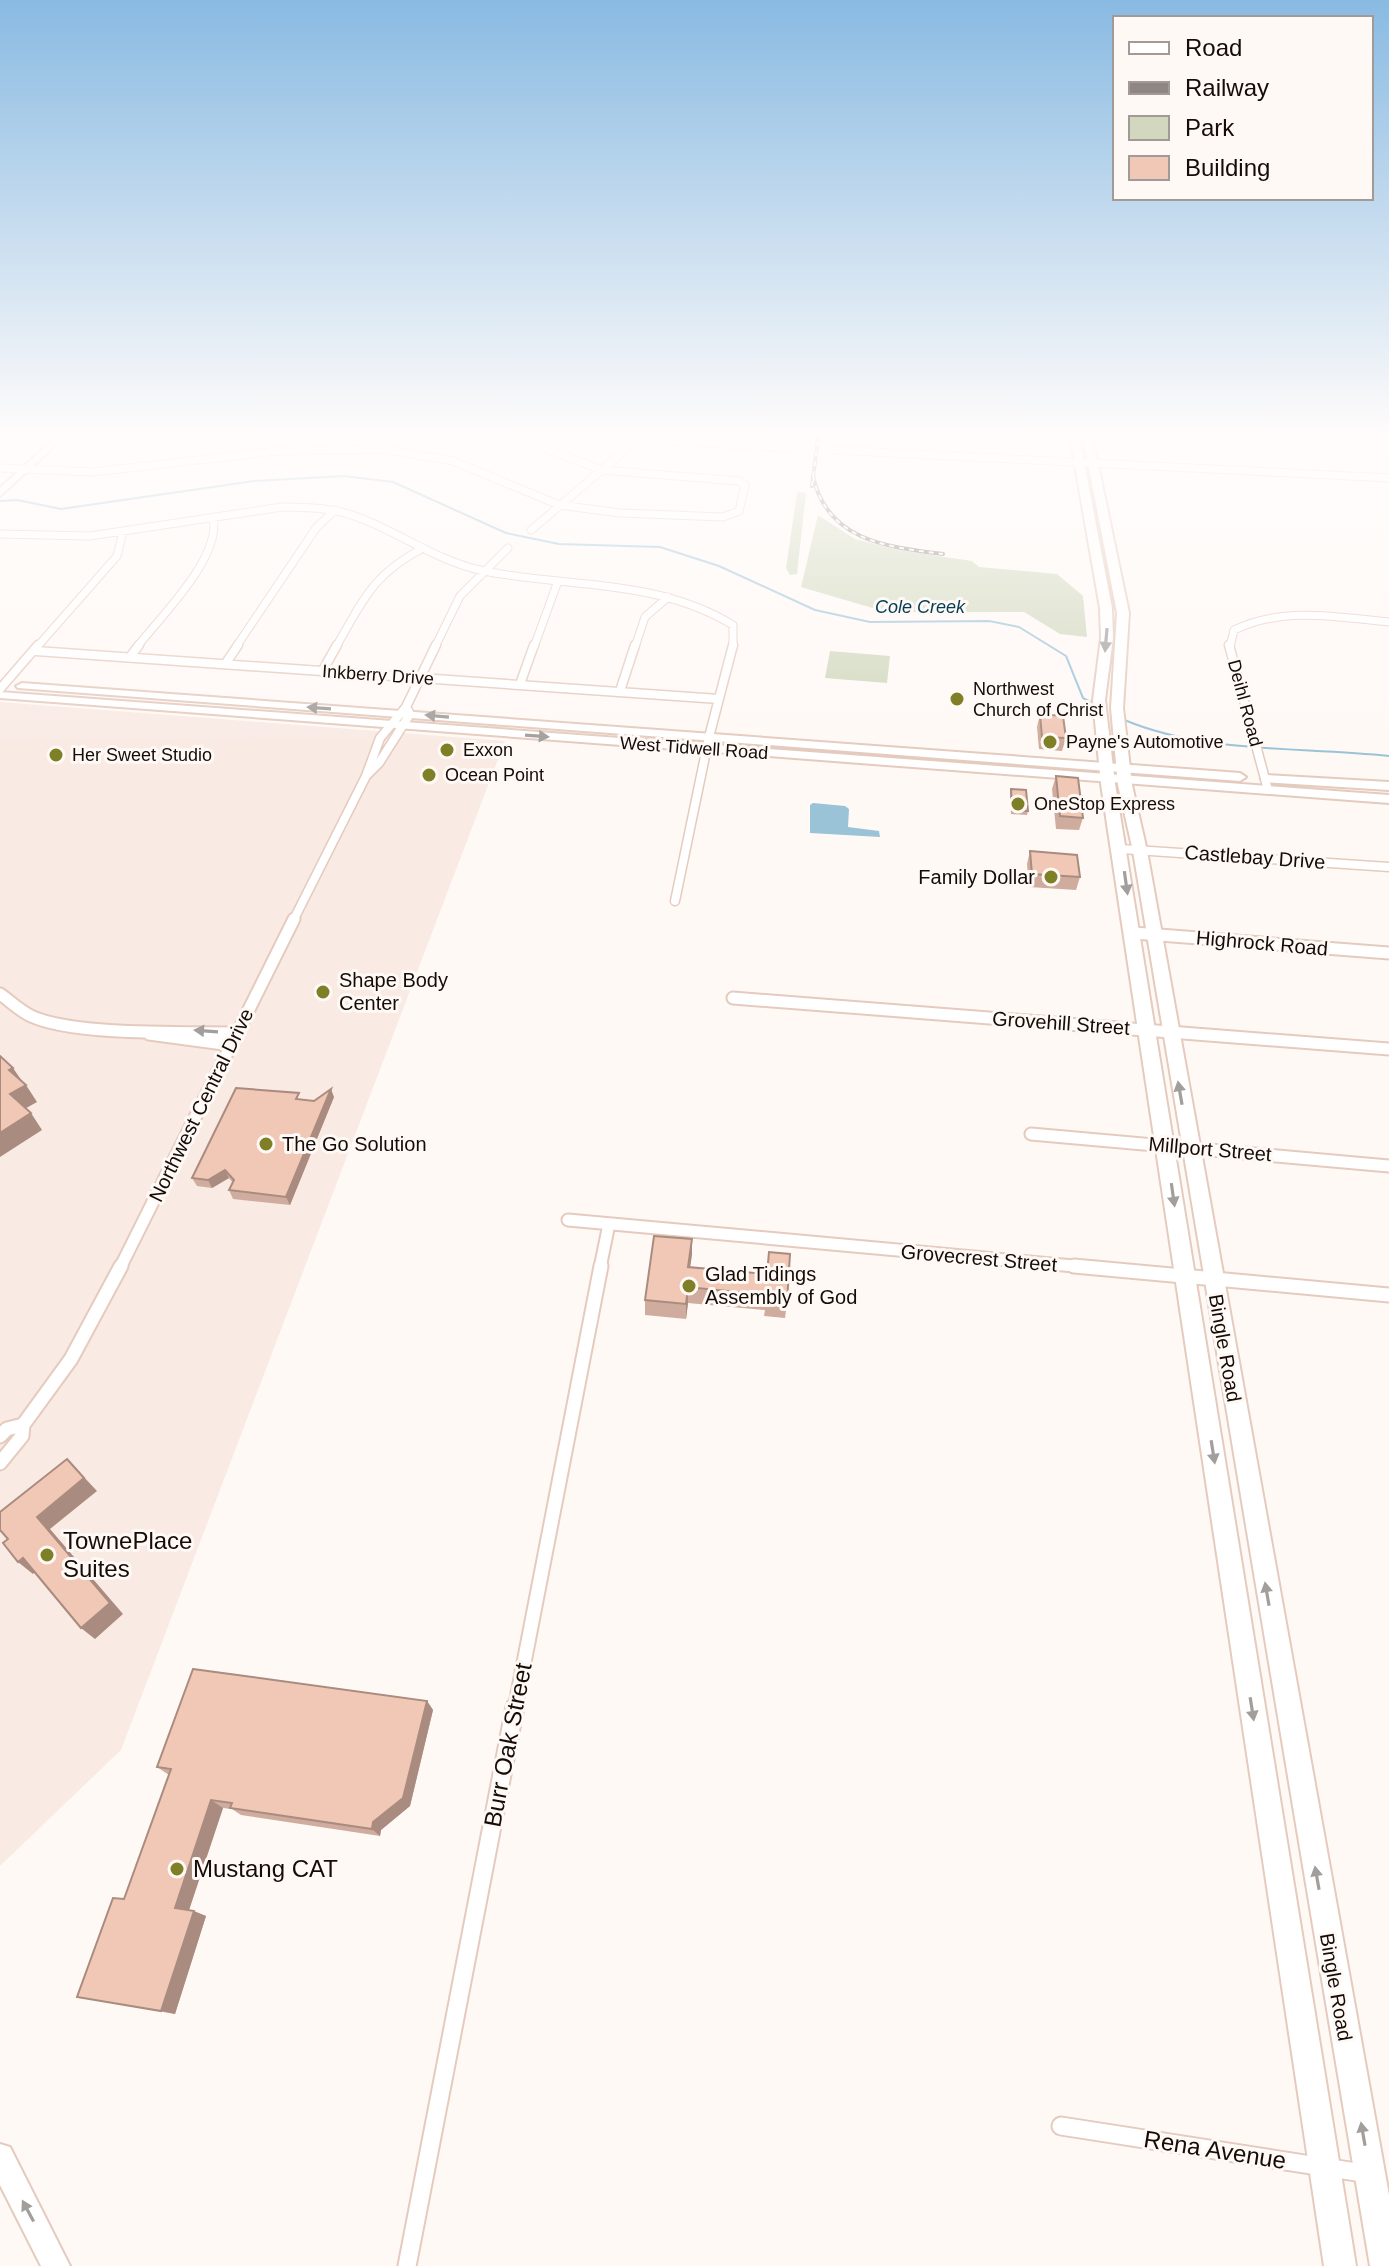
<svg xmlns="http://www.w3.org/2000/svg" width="1389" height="2266" font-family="Arial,sans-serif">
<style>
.built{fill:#f9eae4}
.green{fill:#d1d8bd}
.water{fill:#9ac3d8}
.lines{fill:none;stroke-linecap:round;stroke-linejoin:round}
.stream{stroke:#9ac3d8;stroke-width:2}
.street-far4-casing{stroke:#e5cbbe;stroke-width:9}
.street-far3-casing{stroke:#e5cbbe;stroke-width:11}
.street-far2-casing{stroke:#e5cbbe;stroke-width:15}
.street-far1-casing{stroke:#e5cbbe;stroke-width:17}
.street-casing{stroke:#e5cbbe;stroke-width:21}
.secondary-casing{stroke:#e5cbbe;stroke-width:4}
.primary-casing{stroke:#e5cbbe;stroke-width:4}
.street-far4{stroke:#fff;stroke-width:7}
.street-far3{stroke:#fff;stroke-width:8}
.street-far2{stroke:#fff;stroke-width:11}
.street-far1{stroke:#fff;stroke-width:13}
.street{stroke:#fff;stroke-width:17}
.secondary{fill:#fff;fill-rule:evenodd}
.primary{fill:#fff;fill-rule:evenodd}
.rail-casing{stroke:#8f8784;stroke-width:4}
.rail{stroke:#fff9f6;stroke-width:2;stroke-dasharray:5;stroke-linecap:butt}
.wall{fill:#cfac9d}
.shaded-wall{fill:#a98c7f}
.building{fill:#f1c8b6;stroke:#a98c7f;stroke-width:2}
.oneway{fill:#a19e9c}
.poi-dot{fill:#7e7f27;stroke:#fff9f6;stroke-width:3}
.labels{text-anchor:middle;stroke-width:6;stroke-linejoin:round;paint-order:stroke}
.far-water-label{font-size:18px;font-style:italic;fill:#023d53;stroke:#fff9f6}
.far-street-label{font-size:18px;fill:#150c08;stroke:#fff9f6}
.far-poi-label{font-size:18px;fill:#150c08;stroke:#fff9f6;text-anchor:start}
.street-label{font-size:20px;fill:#150c08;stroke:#fff9f6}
.poi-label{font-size:20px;fill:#150c08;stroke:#fff9f6;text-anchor:start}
.near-poi-label{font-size:24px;fill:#150c08;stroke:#fff9f6;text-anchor:start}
.near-street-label{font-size:24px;fill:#150c08;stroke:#fff9f6}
</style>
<rect width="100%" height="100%" fill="#fff9f6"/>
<path class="built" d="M0,702l505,39 -384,1009 -121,116z"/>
<path class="green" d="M800,492l6,1 -9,81 -7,1 -4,-7 11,-75z
M818,515l37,24 43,11 74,11 7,6 78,7 26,22 4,41 -27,-3 -36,-22h-138l-85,-25z
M830,651l60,5 -3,27 -62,-5z"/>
<path class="water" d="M813,803l32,3 4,3 -1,18 31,4 1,6 -70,-4v-28z"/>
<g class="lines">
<path class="stream" d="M0,501l17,-1 44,9 193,-28 90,-5 49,6 113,51 53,11 101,3 59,19 96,44 55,12 119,-1 30,6 47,29 17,42 11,6
M1122,719c85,36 177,27 267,37"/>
<g class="street-far4-casing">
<path id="street-far4" d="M305,431v17
M615,431l53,10 124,7
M60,436l52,3 75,-8
M754,446l4,-15
M371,448l10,-17
M833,450l556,28
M0,468l93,4 184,-21 104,-2 72,12 106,44 61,8 103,4 16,-6 6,-26 -6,-4 -137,-11 -104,-39
M531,530l117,-99
M0,534l90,2 192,-29c26,0 54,1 78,11 42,16 79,44 124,53 85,17 171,7 249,54v22
M37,647l80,-91 6,-24
M137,647c25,-32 85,-90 76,-130
M236,647l80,-119 19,-18
M336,647c28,-48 36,-72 87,-99
M435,647l25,-51 48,-48
M534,647l24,-66
M635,647l10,-30 23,-20
M1230,647l4,-17c50,-24 102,-13 155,-8"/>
</g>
<g class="street-far3-casing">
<path id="street-far3" d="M1229,645l39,145
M36,651l683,48
M130,657l9,-12
M226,663l12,-18
M323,670l14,-25
M520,684l14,-39
M0,689l38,-44
M620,691l15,-46
M366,776l14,-38 26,-31 30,-62
M1121,849l268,18
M675,901l34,-164 24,-92
M293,921l73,-145 13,-13 31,-49 -4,-7"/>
</g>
<g class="street-far2-casing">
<path id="street-far2" d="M1134,933l255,20
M0,994c10,7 20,17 31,22 43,20 154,16 205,17
M733,998l656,51
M149,1034l82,11
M1031,1134l358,32
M568,1220l528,48
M120,1268l174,-349
M600,1268l9,-44"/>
</g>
<g class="street-far1-casing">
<path id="street-far1" d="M1074,1266l315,29
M0,1436l7,-7 16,-4
M0,1463l22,-27 1,-11 48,-66 50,-93
M515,1709l86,-443"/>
</g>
<g class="street-casing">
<path id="street" d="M1061,2126l308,48
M407,2266l108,-559"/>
</g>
<g class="secondary-casing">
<path id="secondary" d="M63,431h8l-71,65v-8z
M22,683l1218,90 6,4 -6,4 -1222,-93 -2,-2z
M0,692l1389,103v8l-1389,-105z
M1267,775l122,7v8l-126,-8 -2,-3z
M0,2144l10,3 60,119h-29l-41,-81z"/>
</g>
<g class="primary-casing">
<path id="primary" d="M1069,431h9l34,177 1,30 -8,62 10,84 241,1482h-32l-223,-1482 -8,-84 8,-62 -1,-30z
M1082,431h9l38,182 -6,95 9,77 15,66 242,1344v71h-19l-237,-1415 -15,-66 -7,-77 6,-95z"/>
</g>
<use href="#street-far4" class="street-far4"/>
<use href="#street-far3" class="street-far3"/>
<use href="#street-far2" class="street-far2"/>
<use href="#street-far1" class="street-far1"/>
<use href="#street" class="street"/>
<use href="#secondary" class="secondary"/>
<use href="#primary" class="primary"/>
<g class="rail-casing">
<path id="rail" d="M813,476c14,65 74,71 130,78
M812,486l7,-55"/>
</g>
<use href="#rail" class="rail"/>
</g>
<path class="wall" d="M1040,714l26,24 -4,13 -23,-2 -2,-22z
M1056,776l27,42 -4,12 -23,-1 -4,-40z
M1011,789l17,22 -1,4 -16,-1 -1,-21z
M1030,851l50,26 -4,13 -47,-3 -2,-23z
M334,1097l-44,108 -57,-6 -4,-9 4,-7 -4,-5 -17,10 -15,-2 -5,-8 109,-78 13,1z
M692,1239l-2,28 77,7 20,29 -2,15 -21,-2 1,-6 -77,-7 -2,16 -41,-4v-15z
M427,1701l6,9 -23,96 -29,24 -1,6 -139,-21 -9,-6 -9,-1 -34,102 17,6 -31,98 -98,-17 47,-98 45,-124 -12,-8z"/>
<path class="shaded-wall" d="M13,1068l11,16 -15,-14z
M26,1085l11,17 -16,9 -11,-17z
M331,1089l3,8 -44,108 -4,-8z
M31,1113l11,17 -42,27v-24z
M225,1170l4,8 -17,10 -4,-8z
M692,1239v16l-4,27v-15z
M688,1287v16l-2,16v-15z
M67,1459l30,32 -47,38 73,85 -28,25 -14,-11 -44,-111z
M23,1558l14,12 -4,4 -15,-12z
M427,1701l6,9 -23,96 -29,24 -1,6 -8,-7 1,-7z
M211,1800l12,8 -35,105 -13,-5z
M194,1911l12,5 -31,98 -14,-3z"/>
<path class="building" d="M1040,714l23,2 3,22 -24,-1z
M1056,776l22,2 5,40 -23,-2z
M1011,789l15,1 2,21 -16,-1z
M1030,851l47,4 3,22 -48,-3z
M0,1056l13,12 -4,2 17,15 -16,9 21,19 -31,20z
M236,1088l63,5 -3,6 18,2 17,-12 -45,108 -57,-7 5,-10 -9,-10 -17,10 -16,-2z
M654,1236l38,3 -4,28 79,7 2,-22 21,2 -3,49 -21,-2v-6l-78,-8 -2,17 -41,-4z
M67,1459l17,19 -47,39 73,86 -29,25 -58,-70 -5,4 -15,-19 5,-4 -8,-9v-18z
M193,1669l234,32 -24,97 -30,24 -1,7 -142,-21 2,-5 -21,-3 -36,108 19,3 -33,100 -84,-14 36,-99 11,1 47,-130 -14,-2z"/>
<defs><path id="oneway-solid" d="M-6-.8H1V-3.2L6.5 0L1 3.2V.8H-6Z" transform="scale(2)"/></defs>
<g class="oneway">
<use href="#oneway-solid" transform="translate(1106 640) rotate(95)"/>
<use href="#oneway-solid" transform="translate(319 708) rotate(-176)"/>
<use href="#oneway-solid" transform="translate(437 716) rotate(-175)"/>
<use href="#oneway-solid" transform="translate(537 736) rotate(4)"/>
<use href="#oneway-solid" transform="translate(1126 883) rotate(82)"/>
<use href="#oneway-solid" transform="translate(206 1031) rotate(-176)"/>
<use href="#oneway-solid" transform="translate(1180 1093) rotate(-100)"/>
<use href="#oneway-solid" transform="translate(1173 1195) rotate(82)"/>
<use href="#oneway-solid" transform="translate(1213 1452) rotate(81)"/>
<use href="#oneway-solid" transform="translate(1267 1594) rotate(-100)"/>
<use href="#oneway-solid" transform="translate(1252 1709) rotate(81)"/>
<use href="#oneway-solid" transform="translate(1317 1878) rotate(-100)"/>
<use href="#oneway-solid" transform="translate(1363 2134) rotate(-100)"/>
<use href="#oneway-solid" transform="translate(28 2211) rotate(-118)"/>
</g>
<linearGradient id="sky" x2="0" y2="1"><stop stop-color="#89bae2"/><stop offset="0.58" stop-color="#fffcfb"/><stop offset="1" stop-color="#fffcfb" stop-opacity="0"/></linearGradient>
<rect width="1389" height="748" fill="url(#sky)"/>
<g class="poi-dot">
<circle cx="957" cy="699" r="8"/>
<circle cx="1050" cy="742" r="8"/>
<circle cx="447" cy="750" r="8"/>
<circle cx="56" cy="755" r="8"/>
<circle cx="429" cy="775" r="8"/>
<circle cx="1018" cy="804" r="8"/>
<circle cx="1051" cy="877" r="8"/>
<circle cx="323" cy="992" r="8"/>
<circle cx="266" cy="1144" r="8"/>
<circle cx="689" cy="1286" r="8"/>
<circle cx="47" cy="1555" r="8"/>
<circle cx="177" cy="1869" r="8"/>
</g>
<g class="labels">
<g class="far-water-label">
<text x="920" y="613">Cole Creek</text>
</g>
<g class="far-street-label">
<text transform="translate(378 675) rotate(4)" y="6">Inkberry Drive</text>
<text transform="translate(1245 703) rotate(75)" y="6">Deihl Road</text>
<text transform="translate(694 748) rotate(4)" y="6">West Tidwell Road</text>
</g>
<g class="far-poi-label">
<text x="973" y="695">Northwest<tspan x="973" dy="21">Church of Christ</tspan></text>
<text x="1066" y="748">Payne's Automotive</text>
<text x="463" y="756">Exxon</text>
<text x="72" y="761">Her Sweet Studio</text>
<text x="445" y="781">Ocean Point</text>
<text x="1034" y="810">OneStop Express</text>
</g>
<g class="street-label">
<text transform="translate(1255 857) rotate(4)" y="7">Castlebay Drive</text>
<text transform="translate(1262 943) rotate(5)" y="7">Highrock Road</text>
<text transform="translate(1061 1023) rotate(4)" y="7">Grovehill Street</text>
<text transform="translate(201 1105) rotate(-64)" y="7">Northwest Central Drive</text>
<text transform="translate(1210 1149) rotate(5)" y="7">Millport Street</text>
<text transform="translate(979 1258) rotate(5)" y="7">Grovecrest Street</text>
<text transform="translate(1225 1348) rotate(80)" y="7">Bingle Road</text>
<text transform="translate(1336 1987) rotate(80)" y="7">Bingle Road</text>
</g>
<g class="poi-label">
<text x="1035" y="884" text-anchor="end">Family Dollar</text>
<text x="339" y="987">Shape Body<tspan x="339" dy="23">Center</tspan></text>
<text x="282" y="1151">The Go Solution</text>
<text x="705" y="1281">Glad Tidings<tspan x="705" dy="23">Assembly of God</tspan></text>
</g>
<g class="near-poi-label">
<text x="63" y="1549">TownePlace<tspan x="63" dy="28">Suites</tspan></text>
<text x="193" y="1877">Mustang CAT</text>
</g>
<g class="near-street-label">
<text transform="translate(508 1745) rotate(-79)" y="8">Burr Oak Street</text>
<text transform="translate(1215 2150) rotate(9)" y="8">Rena Avenue</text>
</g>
</g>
<rect x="1113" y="16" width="260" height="184" fill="#fff9f6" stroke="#a19a97" stroke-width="2"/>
<rect x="1129" y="42" width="40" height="12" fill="#ffffff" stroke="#a19a97" stroke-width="2"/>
<text x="1185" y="56" font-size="24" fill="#150c08">Road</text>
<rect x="1129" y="82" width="40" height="12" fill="#8f8784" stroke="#a19a97" stroke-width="2"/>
<text x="1185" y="96" font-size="24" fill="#150c08">Railway</text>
<rect x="1129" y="116" width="40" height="24" fill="#d1d8bd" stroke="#a19a97" stroke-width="2"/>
<text x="1185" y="136" font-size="24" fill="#150c08">Park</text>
<rect x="1129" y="156" width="40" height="24" fill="#f1c8b6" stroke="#a19a97" stroke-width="2"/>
<text x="1185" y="176" font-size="24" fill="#150c08">Building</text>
</svg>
